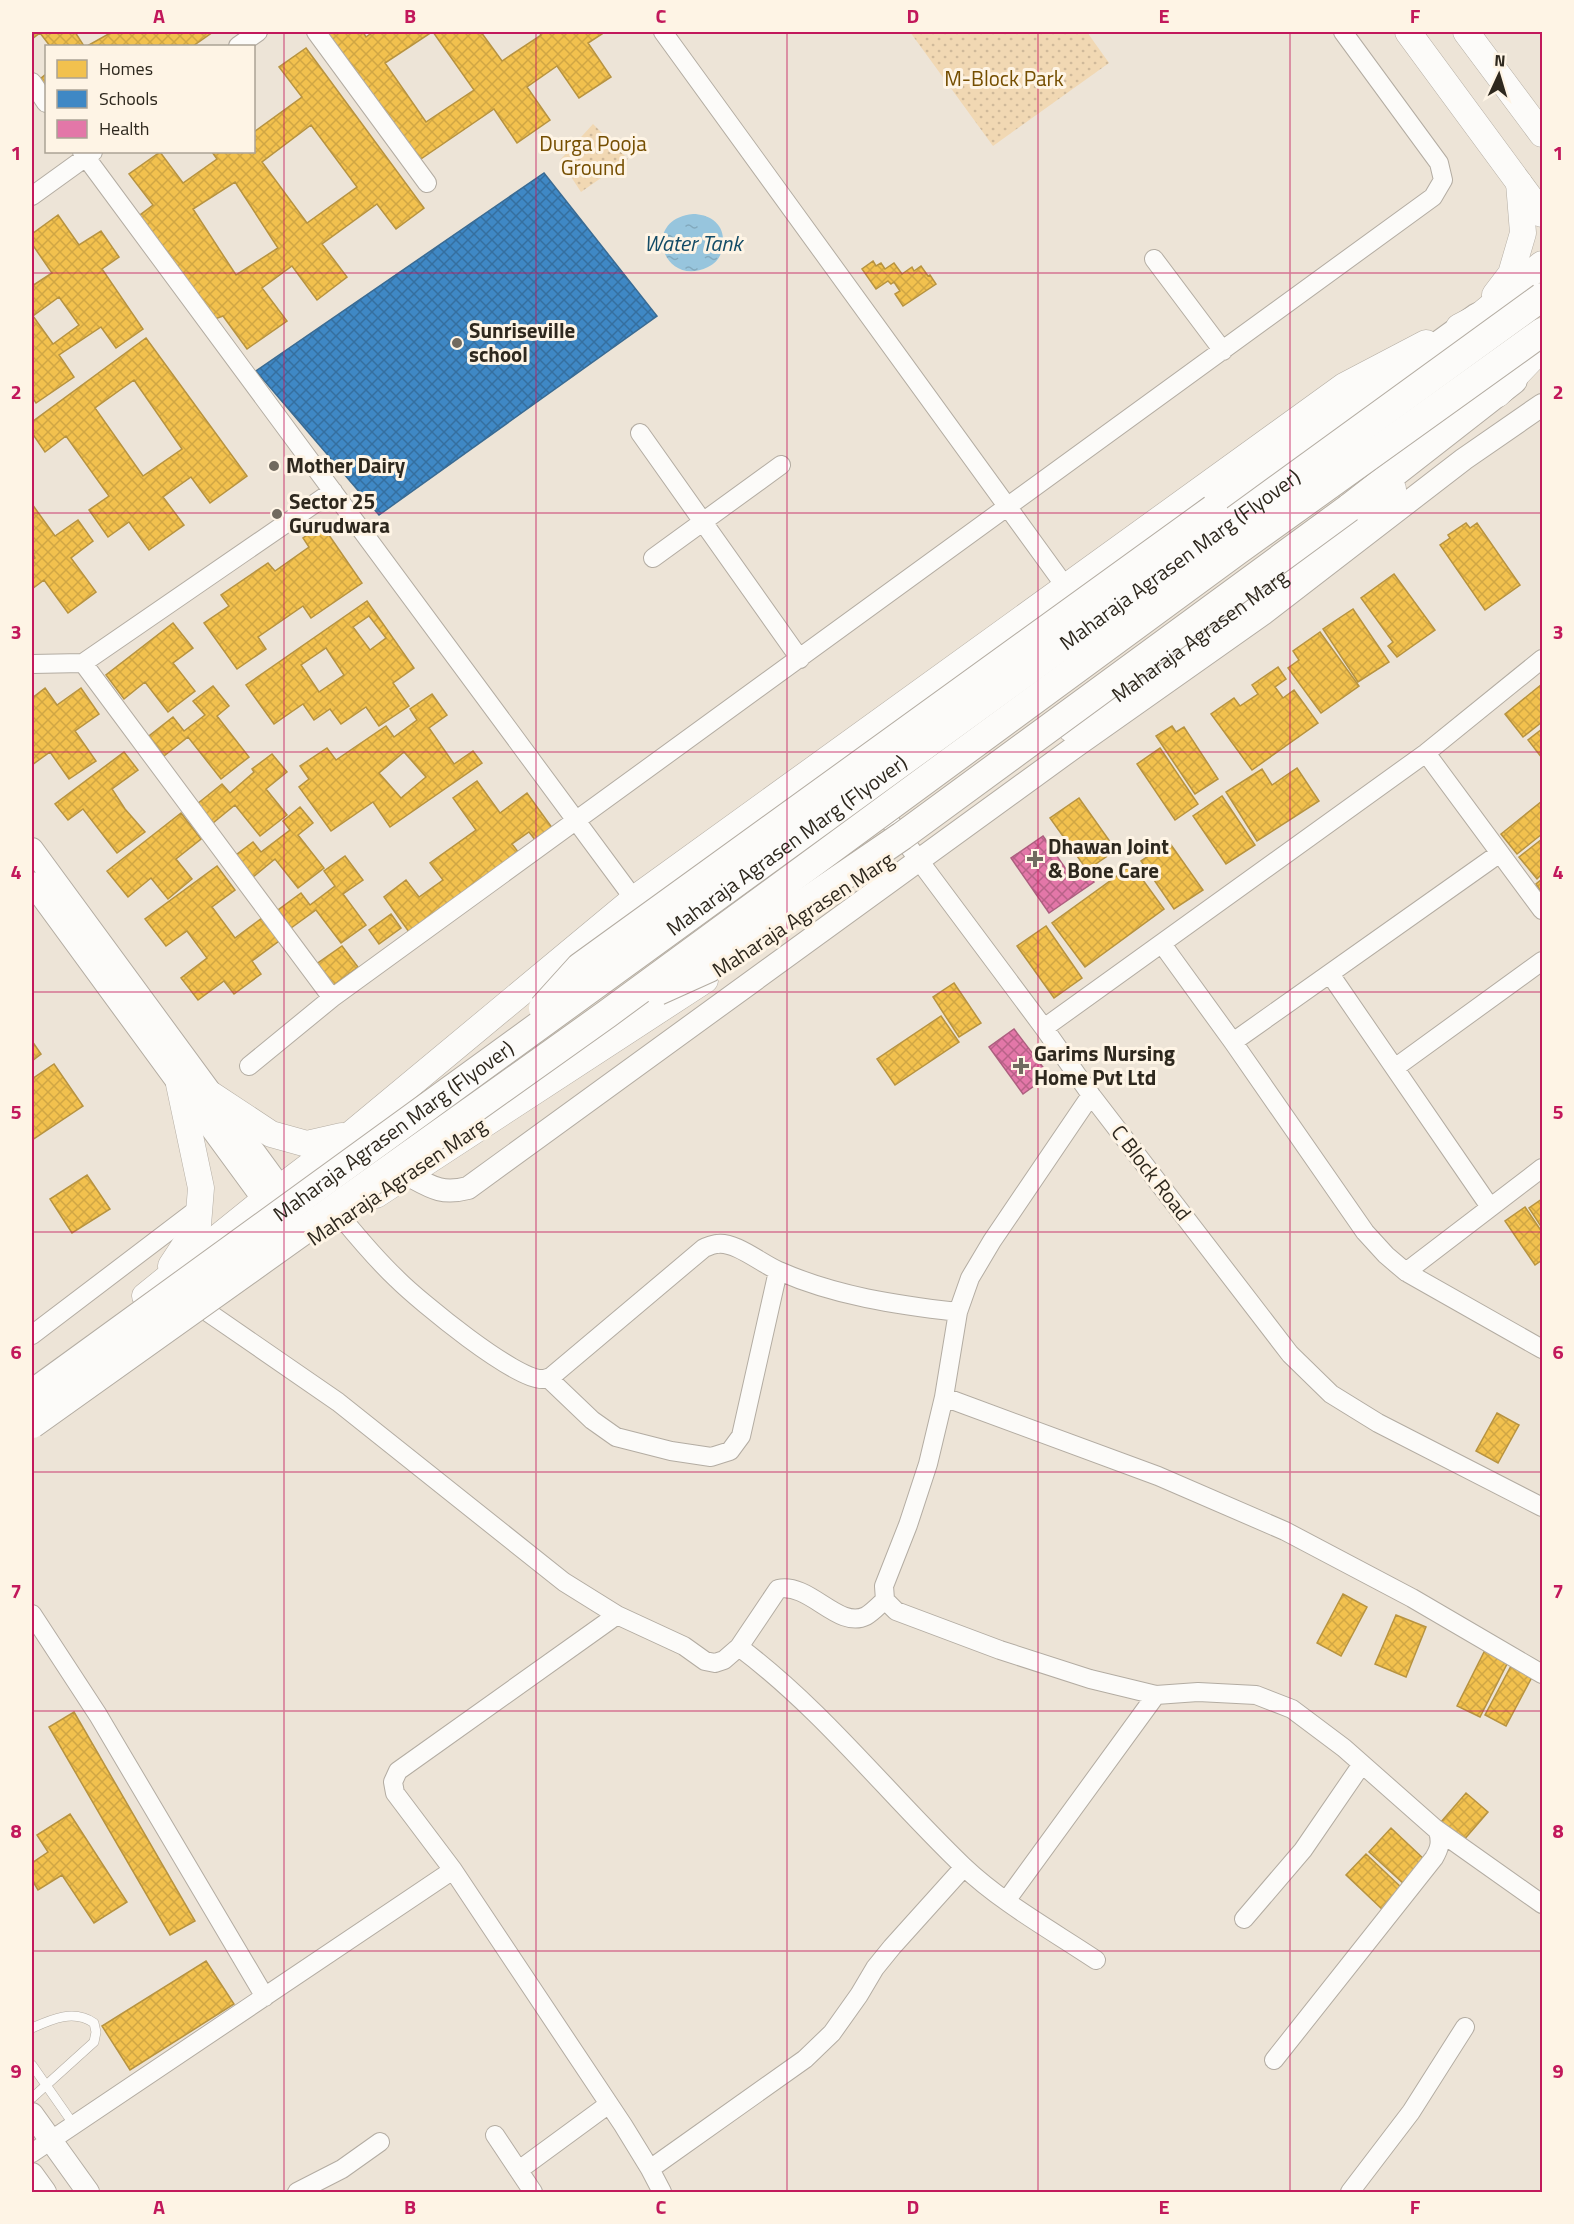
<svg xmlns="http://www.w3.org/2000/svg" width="1574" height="2224" font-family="'Titillium Web',sans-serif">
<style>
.grass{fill:url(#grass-dots)}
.water{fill:url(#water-ripples)}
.homes{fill:url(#homes-cross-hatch);stroke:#b79340;stroke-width:1.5;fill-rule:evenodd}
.schools{fill:url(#schools-cross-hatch);stroke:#3a6b93;stroke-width:1.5}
.health{fill:url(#health-cross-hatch);stroke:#ad5f7f;stroke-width:1.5}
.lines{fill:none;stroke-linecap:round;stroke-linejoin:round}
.service-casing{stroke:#b3aca2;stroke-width:10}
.minor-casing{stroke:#b3aca2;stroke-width:20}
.tertiary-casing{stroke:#b3aca2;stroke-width:24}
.secondary-casing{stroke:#b3aca2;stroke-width:27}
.primary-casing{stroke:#b3aca2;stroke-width:30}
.service{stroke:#fcfbf9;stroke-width:9}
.minor{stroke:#fcfbf9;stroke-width:18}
.tertiary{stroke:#fcfbf9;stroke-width:22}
.secondary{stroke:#fcfbf9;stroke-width:26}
.primary{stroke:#fcfbf9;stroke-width:28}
.primary-bridge-casing{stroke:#b3aca2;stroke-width:30;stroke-linecap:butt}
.primary-bridge{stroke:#fcfbf9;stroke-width:28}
.grid{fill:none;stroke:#c2185b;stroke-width:1.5;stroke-opacity:0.55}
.poi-dot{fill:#716a5f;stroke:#fef4e5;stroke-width:2}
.labels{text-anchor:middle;stroke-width:6;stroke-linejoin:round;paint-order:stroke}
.park-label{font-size:21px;fill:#754e00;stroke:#fef4e5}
.poi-label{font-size:21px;font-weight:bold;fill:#2e281e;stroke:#fef4e5;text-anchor:start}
.street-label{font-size:21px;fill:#2e281e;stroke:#fef4e5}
.water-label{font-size:22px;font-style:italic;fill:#144c67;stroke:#fef4e5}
.neatline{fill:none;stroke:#c2185b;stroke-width:2}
.grid-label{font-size:20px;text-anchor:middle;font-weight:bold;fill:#c2185b}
</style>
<defs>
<pattern id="grass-dots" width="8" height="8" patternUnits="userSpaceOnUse" patternTransform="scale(1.5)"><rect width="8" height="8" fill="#f1d8b3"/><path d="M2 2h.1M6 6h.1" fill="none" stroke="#cfb99a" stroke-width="1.8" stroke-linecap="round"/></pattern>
<pattern id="water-ripples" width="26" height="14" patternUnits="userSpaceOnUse" patternTransform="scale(1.5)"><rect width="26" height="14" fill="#97c5dd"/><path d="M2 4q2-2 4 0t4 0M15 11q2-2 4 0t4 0" fill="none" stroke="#82a9bd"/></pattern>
<pattern id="homes-cross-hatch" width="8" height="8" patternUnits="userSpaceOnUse" patternTransform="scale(1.5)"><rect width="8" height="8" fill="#f2c14e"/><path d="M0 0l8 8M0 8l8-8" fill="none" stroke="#d0a644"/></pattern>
<pattern id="schools-cross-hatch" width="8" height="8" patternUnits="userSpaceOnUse" patternTransform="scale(1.5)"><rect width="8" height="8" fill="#3f88c5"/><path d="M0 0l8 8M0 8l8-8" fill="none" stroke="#356f9f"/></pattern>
<pattern id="health-cross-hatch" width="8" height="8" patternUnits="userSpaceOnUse" patternTransform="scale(1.5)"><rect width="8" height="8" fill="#e377a8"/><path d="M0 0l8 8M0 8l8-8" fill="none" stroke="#b86288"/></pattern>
</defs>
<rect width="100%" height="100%" fill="#ede4d7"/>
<path class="grass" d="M910,32h177l22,31 -116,83z
M593,124l35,35 -47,33 -21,-32z"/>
<path class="water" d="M693,214c15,0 31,9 30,27 0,11 -4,21 -15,26 -45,22 -68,-48 -15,-53z"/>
<path class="homes" d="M32,32h43l9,14h-34l-10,-13 -8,6z
M112,32h101l-20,14h-106z
M324,32h39l3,5 7,-5h59l-47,31 41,59 48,-32 -41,-58h48l21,29 39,-26 -2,-3h66l-17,11 23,34 -32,21 -22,-32 -30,21 23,33 -33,23 -23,-34 -79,54z
M306,48l118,160 -28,21 -19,-25 -55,40 25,33 -30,23 -25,-34 -30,22 25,33 -40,28 -24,-33 -11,4 -76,-102 17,-13 -24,-31 31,-22 23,31 34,-24 -5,-7h42v-20l48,-35 -23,-30zM311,125l46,62 -50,36 -45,-61zM235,182l43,66 -42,27 -43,-66z
M46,74v14l-6,-9z
M58,215l21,30 22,-14 18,26 -17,12 41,60 -27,19 -15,-21 -42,28 15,22 -38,26 -4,-6v-111l20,-13 -20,-29v-10zM59,297l20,28 -26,19 -20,-28z
M873,261l3,5 5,-3 4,6 9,-6 8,11 10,-7 2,4 7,-5 7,10 2,-1 6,9 -33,22 -8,-12 5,-3 -6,-9 -3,2 -3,-3 -12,8 -14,-20z
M146,338l101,138 -37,27 -19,-26 -28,20 21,28 -35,25 -20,-28 -21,15 -19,-27 20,-14 -43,-60 -21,16 -13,-19v-11zM134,380l48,69 -39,27 -48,-68z
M32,504l23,32 23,-16 15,21 -22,17 25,34 -28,21 -24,-33 -12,9v-29l3,-2 -3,-6z
M1466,523l4,5 7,-5 43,62 -35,25 -45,-65 10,-7 -2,-3z
M322,525l40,58 -51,35 -8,-12 -45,31 8,12 -29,20 -33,-46 25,-17 -8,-11 47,-32 7,8 34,-24 -6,-9z
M1394,574l41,56 -38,27 -9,-11 5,-4 -32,-44z
M367,601l47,67 -21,15 16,23 -30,20 -13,-19 -25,17 -11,-15 -16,11 -11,-16 -29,20 -28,-39zM369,616l17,22 -16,12 -17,-23zM326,648l18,27 -25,17 -18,-27z
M1353,609l36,53 -31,20 -35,-53z
M173,623l20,25 -20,15 22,28 -27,21 -23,-30 -21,17 -18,-24z
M1320,632l39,54 -38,27 -33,-45 11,-8 -6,-9z
M1278,667l8,12 -11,8 8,11 11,-8 24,33 -66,47 -41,-56 23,-16 6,8 18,-12 -6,-9z
M1542,684v38l-19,15 -18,-23z
M213,686l16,20 -12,10 32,41 -28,22 -33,-42 -24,19 -15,-20 24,-19 11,14 21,-16 -12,-14z
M45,688l12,17 24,-17 18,26 -24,17 21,30 -27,18 -19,-27 -18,13v-36l1,-1 -1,-3v-27z
M432,694l15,21 -18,13 25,36 19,-13 9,12 -92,64 -17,-25 -42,29 -32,-44 10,-8 -9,-13 27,-18 9,12 50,-34 8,11 23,-17 -7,-11zM404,752l22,25 -25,21 -22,-25z
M1172,726l4,6 8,-5 34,52 -23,15 -39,-58z
M1542,729v29l-14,-18z
M1160,748l38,56 -23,16 -38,-56z
M124,752l14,18 -26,19 13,20 20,23 -28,21 -34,-44 -15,11 -13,-16z
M272,754l15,18 -21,17 21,26 -27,21 -25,-31 -22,18 -16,-19 25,-20 8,9 24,-21 -2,-3z
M1297,768l22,33 -62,40 -31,-49 36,-23 10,16z
M477,781l23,32 27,-20 26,36 -17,12 -7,-9 -17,12 7,9 -110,79 -25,-35 22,-17 13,17 24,-17 -13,-17 46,-33 -23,-32z
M1222,796l33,49 -29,19 -33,-48z
M1079,798l37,52 -29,20 -37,-52z
M1542,801v33l-25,20 -16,-20z
M300,807l13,16 -15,12 26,33 -26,20 -23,-29 -22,18 -17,-22 17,-13 8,10 29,-22 -7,-9z
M181,813l20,26 -25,20 16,20 -24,20 -17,-21 -23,19 -21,-26z
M1542,839v35l-5,5 -18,-22z
M1169,842l34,48 -29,19 -33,-48z
M345,856l18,24 -20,14 23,31 -25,18 -25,-33 -25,18 -13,-18 23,-17 9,12 25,-19 -11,-15z
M1132,865l32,44 -79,58 -33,-44z
M217,866l18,24 -23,17 23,31 27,-20 17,23 -27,20 9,13 -27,20 -10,-13 -26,19 -17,-22 26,-20 -20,-27 -21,15 -21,-27z
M1542,879v14l-6,-9z
M391,914l10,14 -22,16 -10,-14z
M1046,926l36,52 -28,20 -37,-52z
M342,946l16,21 -27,20 -16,-22z
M954,983l27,40 -22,14 -26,-40z
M941,1016l18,26 -64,43 -18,-26z
M32,1041l9,13 -9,7z
M54,1064l29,42 -51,34v-61z
M87,1175l23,34 -38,24 -22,-34z
M1542,1199v29l-13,-20z
M1525,1207l17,25v28l-7,5 -30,-44z
M1497,1413l22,12 -21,38 -22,-12z
M1343,1594l24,13 -26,49 -24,-13z
M1396,1615l30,12 -20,50 -31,-13z
M1485,1650l23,12 -28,55 -23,-11z
M1511,1666l21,11 -26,49 -21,-11z
M74,1712l121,209 -25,14 -121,-208z
M1466,1793l22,19 -25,29 -22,-19z
M70,1814l57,88 -33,21 -32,-48 -24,15 -6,-10v-17l16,-11 -11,-17z
M1391,1828l36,34 -22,23 -36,-33z
M1366,1854l38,36 -20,21 -38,-36z
M206,1961l28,43 -104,66 -28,-44z"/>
<path class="schools" d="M544,173l113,143 -278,199 -123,-144z"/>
<path class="health" d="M1043,836l27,39 13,-10 11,17 -45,31 -38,-55z
M1014,1029l35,46 -26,19 -34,-47z"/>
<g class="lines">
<g class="service-casing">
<path id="service" d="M32,2028c20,-9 42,-19 62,-5l2,9 -2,10 -62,56
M32,2065l42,60"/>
</g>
<g class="minor-casing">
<path id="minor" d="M316,32l111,151
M663,32l402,554
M238,46l20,-14
M32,82l14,21
M82,152l552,747
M32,196l61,-44
M1154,259l69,92
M640,433l160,226
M653,558l128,-93
M83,663l249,335
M32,664l51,-1 250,-172
M1426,753l116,157
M877,804l167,224 47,67 199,259 41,40 47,29 164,84
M1162,944l71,98 132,190 21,23 20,17 136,77
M1330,974l160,233
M1044,1028l382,-275 116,-94
M1233,1042l267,-189
M249,1066l83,-68 1101,-801 10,-17 -4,-17 -96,-131
M1396,1067l146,-106
M1091,1095l-99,146 -22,37 -12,34 -14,85 214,79 127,55 127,67 130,76
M342,1218c18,22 35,42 55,61 22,22 119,102 146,100 2,0 8,-2 9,-3l152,-128c3,-1 9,-4 13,-4 18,-3 45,20 62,27 57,25 117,34 179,41
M1406,1272l136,-104
M209,1313l129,89 226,180 53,33 67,31 21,15 10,2 9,-3 15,-13 39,-58c32,-7 60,41 88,27 7,-4 13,-11 19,-16
M32,1335l167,-127
M548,1378l44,42 24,17 55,14 40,6 19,-6 11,-15 37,-165
M944,1397l-16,67 -20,61 -24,61 1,14 11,11 104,39 90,29 66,16 42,-3 58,3 36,14 52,39 94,83c3,11 2,17 -4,27l-160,202
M32,1614l66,101 167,282
M617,1615l-219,156 -5,11 2,11 58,77 170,255 27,44 12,23
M739,1647c84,63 148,146 224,219 39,37 88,64 133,94
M1436,1829l106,75
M1006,1901l150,-206
M1244,1919l59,-69 59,-86
M495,2135l38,57
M32,2153l421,-283
M650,2169l155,-110 27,-26 27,-38 16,-27 17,-21 72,-80
M519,2170l90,-66
M297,2192l45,-23 38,-27
M1350,2192l61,-80 54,-85"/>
</g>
<g class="tertiary-casing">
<path id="tertiary" d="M32,849l248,338
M32,883l232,317
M407,1174c24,13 34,21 61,14l608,-442 187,-132 201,-155 78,-54
M32,2114l56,78
M32,2174l13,18"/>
</g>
<g class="secondary-casing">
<g id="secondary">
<path d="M1408,32l134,182"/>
<path d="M1466,32l76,102"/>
<path d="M1495,295l16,-21 12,-41 -4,-50"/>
<path d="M1459,327l19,-10 64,-53"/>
<path d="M1498,394l44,-46"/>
<path id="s1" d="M1071,729l277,-200 45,-40"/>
<path d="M212,1095l59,39 36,10 35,-8"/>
<path d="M376,1195l329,-215"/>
<path d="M171,1266l27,-41 3,-37 -22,-104"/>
<path d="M145,1296l119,-96 87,-66 283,-235 710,-513 82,-43"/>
</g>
</g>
<g class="primary-casing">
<path id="primary" d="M1349,508l164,-128
M1213,509l265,-192"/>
</g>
<use href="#service" class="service"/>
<use href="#minor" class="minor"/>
<use href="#tertiary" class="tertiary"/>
<use href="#secondary" class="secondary"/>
<use href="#primary" class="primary"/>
<g class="primary-bridge-casing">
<g id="primary-bridge">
<path d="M658,991l51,-23 193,-132 447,-328"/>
<path d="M543,1008l37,-41 633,-458"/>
<path id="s2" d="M32,1394l1510,-1097"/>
<path d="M32,1424l575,-410 630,-463 305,-219"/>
</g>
</g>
<use href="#primary-bridge" class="primary-bridge"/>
</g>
<path class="grid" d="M284,32v2160M536,32v2160M787,32v2160M1038,32v2160M1290,32v2160M32,273h1510M32,513h1510M32,752h1510M32,992h1510M32,1232h1510M32,1472h1510M32,1711h1510M32,1951h1510"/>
<g class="poi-dot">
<circle cx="457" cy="343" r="6"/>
<circle cx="274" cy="466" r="6"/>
<circle cx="277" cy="514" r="6"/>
<path d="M1032 850h6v6h6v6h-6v6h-6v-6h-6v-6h6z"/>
<path d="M1018 1057h6v6h6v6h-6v6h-6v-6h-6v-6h6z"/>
</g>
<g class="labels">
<g class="park-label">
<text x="1004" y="86">M-Block Park</text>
<text x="593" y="151">Durga Pooja<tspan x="593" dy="24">Ground</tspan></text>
</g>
<g class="poi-label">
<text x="469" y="338">Sunriseville<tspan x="469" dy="24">school</tspan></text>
<text x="286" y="473">Mother Dairy</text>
<text x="289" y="509">Sector 25<tspan x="289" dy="24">Gurudwara</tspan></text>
<text x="1048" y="854">Dhawan Joint<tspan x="1048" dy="24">&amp; Bone Care</tspan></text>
<text x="1034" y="1061">Garims Nursing<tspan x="1034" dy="24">Home Pvt Ltd</tspan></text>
</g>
<g class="street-label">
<text dy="7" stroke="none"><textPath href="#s2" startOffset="1419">Maharaja Agrasen Marg (Flyover)</textPath></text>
<text dy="7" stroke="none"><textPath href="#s1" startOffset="159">Maharaja Agrasen Marg</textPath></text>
<text dy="7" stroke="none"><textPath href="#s2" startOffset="933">Maharaja Agrasen Marg (Flyover)</textPath></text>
<text transform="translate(803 915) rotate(-33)" y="7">Maharaja Agrasen Marg</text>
<text dy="7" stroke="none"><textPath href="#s2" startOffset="447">Maharaja Agrasen Marg (Flyover)</textPath></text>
<text transform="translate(1151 1173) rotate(52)" y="7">C Block Road</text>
<text transform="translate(397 1182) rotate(-34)" y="7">Maharaja Agrasen Marg</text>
</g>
<g class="water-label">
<text x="693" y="251">Water Tank</text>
</g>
</g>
<rect width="1574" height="2224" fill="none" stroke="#fef4e5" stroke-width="66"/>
<rect x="45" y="45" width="210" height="108" fill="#fef4e5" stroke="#aba295" stroke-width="1.5"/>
<rect x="57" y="60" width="30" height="18" fill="#f2c14e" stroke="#aba295" stroke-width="1.5"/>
<text x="99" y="75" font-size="18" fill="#2e281e">Homes</text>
<rect x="57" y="90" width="30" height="18" fill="#3f88c5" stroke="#aba295" stroke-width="1.5"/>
<text x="99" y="105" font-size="18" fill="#2e281e">Schools</text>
<rect x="57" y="120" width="30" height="18" fill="#e377a8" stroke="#aba295" stroke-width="1.5"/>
<text x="99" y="135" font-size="18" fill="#2e281e">Health</text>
<g transform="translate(1499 75) rotate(4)" stroke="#fef4e5" stroke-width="4.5" paint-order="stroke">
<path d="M0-4.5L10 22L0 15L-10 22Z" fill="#2e281e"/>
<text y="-9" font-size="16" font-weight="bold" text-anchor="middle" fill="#2e281e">N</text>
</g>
<rect x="33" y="33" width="1508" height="2158" class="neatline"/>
<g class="grid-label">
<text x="159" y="23">A</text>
<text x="410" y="23">B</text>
<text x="661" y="23">C</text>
<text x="913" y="23">D</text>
<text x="1164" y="23">E</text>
<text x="1415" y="23">F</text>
<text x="16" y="160">1</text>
<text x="1558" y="160">1</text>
<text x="16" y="399">2</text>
<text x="1558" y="399">2</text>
<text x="16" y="639">3</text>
<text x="1558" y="639">3</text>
<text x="16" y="879">4</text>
<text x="1558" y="879">4</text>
<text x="16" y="1119">5</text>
<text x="1558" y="1119">5</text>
<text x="16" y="1359">6</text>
<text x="1558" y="1359">6</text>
<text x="16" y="1598">7</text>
<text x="1558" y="1598">7</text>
<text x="16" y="1838">8</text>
<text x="1558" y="1838">8</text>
<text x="16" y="2078">9</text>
<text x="1558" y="2078">9</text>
<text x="159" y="2214">A</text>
<text x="410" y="2214">B</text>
<text x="661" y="2214">C</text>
<text x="913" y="2214">D</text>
<text x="1164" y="2214">E</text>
<text x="1415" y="2214">F</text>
</g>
</svg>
